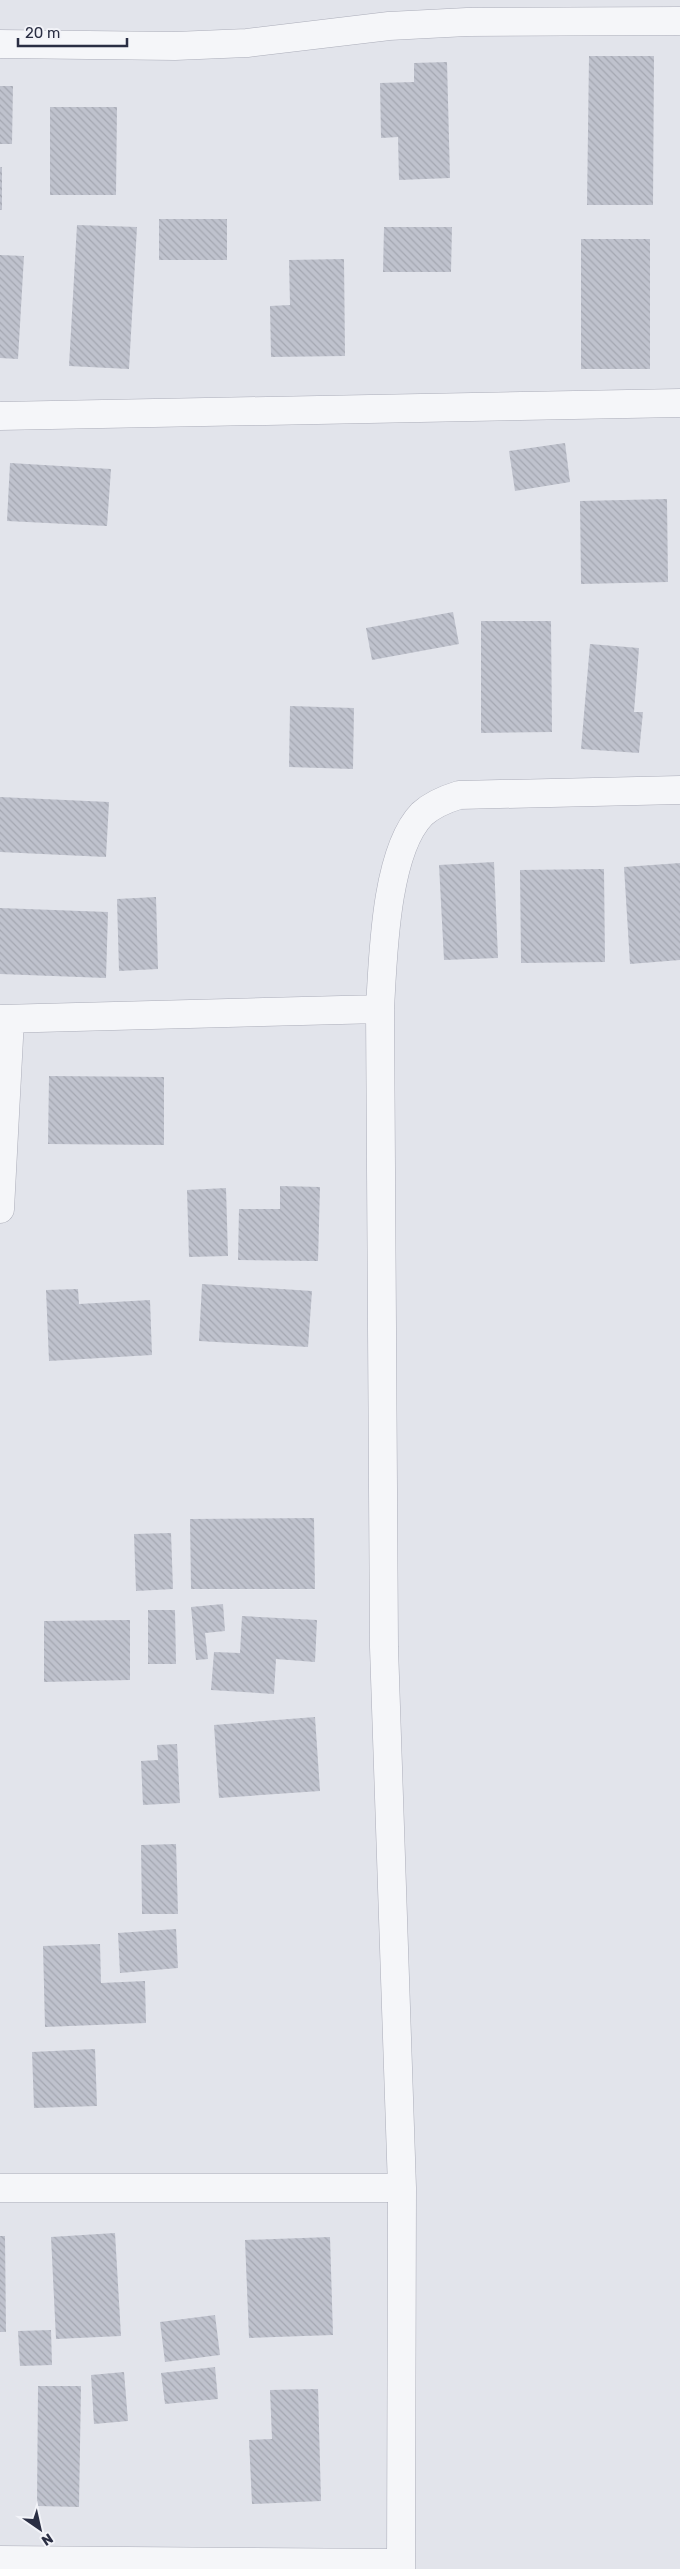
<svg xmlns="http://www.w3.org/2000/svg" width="680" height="2569" font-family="Rubik,sans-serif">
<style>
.building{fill:url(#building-back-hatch)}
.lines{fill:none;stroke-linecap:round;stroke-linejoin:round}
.minor-casing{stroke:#abadb9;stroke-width:29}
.minor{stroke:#f5f6f9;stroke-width:28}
</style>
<defs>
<pattern id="building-back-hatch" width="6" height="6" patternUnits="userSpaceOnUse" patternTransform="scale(1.25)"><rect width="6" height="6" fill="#bfc2cd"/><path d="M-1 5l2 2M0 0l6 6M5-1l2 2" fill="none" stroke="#a4a7b1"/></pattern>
</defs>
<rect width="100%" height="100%" fill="#e2e4eb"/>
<path class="building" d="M589,56h65l-1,149h-66z
M447,62l3,116 -51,2 -1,-43 -17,1 -1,-55 34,-1v-19z
M0,86h13l-1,58h-12z
M50,107h67l-1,88h-66z
M0,167h2v43h-2z
M159,219h68v41h-68z
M77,225l60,2 -8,142 -60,-3z
M384,227h68l-1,45h-68z
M581,239h69v130h-69z
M0,255l24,1 -6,103 -18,-1z
M344,259l1,97 -74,1 -1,-51 20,-1 -1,-45z
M565,443l5,39 -55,9 -6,-40z
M10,463l101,6 -4,57 -100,-5z
M667,499l1,83 -87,2 -1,-83z
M453,612l6,32 -87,16 -6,-32z
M481,621h70l1,111 -71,1z
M590,644l49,4 -5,64h9l-4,41 -58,-4z
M290,706l64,2 -1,61 -64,-2z
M0,797l109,5 -3,55 -106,-5z
M494,862l4,96 -54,2 -5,-95z
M680,863v97l-50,4 -6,-97z
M604,869l1,93 -84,1 -1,-93z
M156,897l2,72 -39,2 -2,-72z
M0,908l108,4 -2,66 -106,-4z
M49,1076l115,1v68l-116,-1z
M280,1186l40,1 -2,74 -80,-1 1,-51h41z
M226,1188l2,68 -39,1 -2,-67z
M202,1284l110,7 -4,56 -109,-6z
M78,1289l1,15 71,-4 2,55 -103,6 -3,-71z
M314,1518l1,71h-124l-1,-70z
M171,1533l2,56 -37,2 -2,-57z
M223,1604l2,27 -20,2 3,26 -12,1 -5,-53z
M148,1610h27l1,54h-28z
M242,1616l75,4 -2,42 -39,-3 -2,35 -63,-4 3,-38 26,1z
M130,1620v60l-86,2v-61z
M315,1717l5,74 -101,7 -5,-73z
M177,1744l3,59 -37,2 -2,-44 17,-1 -1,-15z
M176,1844l2,70h-36l-1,-69z
M176,1929l2,39 -58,5 -2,-40z
M100,1944l1,39 44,-2 1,42 -101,4 -2,-81z
M95,2049l2,57 -63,2 -2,-56z
M115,2233l6,103 -65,3 -5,-102z
M0,2236h5l1,96h-6z
M330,2237l3,98 -84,3 -4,-98z
M215,2315l5,40 -55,7 -5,-40z
M51,2330l1,35 -32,1 -2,-35z
M215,2367l3,32 -53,5 -4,-31z
M124,2372l4,49 -34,3 -3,-49z
M38,2386h43l-2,121 -42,-1z
M318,2389l3,112 -69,3 -3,-64 23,-1 -2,-49z"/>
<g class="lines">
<g class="minor-casing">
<path id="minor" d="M0,44l175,2 72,-3 142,-17 78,-4 213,-1
M0,416l680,-13
M0,1019l380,-10
M0,1209l10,-190
M0,2188h402
M0,2560l400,3
M401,2569l1,-381 -18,-541 -4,-638c3,-51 5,-157 42,-195 11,-10 24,-15 37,-19l221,-5"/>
</g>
<use href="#minor" class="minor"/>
</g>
<g transform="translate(40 2529) rotate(146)" stroke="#f2f3f8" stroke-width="4" paint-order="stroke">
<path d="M0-4L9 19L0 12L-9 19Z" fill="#2a2e43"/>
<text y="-8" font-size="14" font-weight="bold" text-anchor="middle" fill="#2a2e43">N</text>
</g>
<path d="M18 38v8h109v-8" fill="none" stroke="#2a2e43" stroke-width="2.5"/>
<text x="25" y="38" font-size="15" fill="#2a2e43" stroke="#f2f3f8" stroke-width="4" paint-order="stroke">20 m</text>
</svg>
